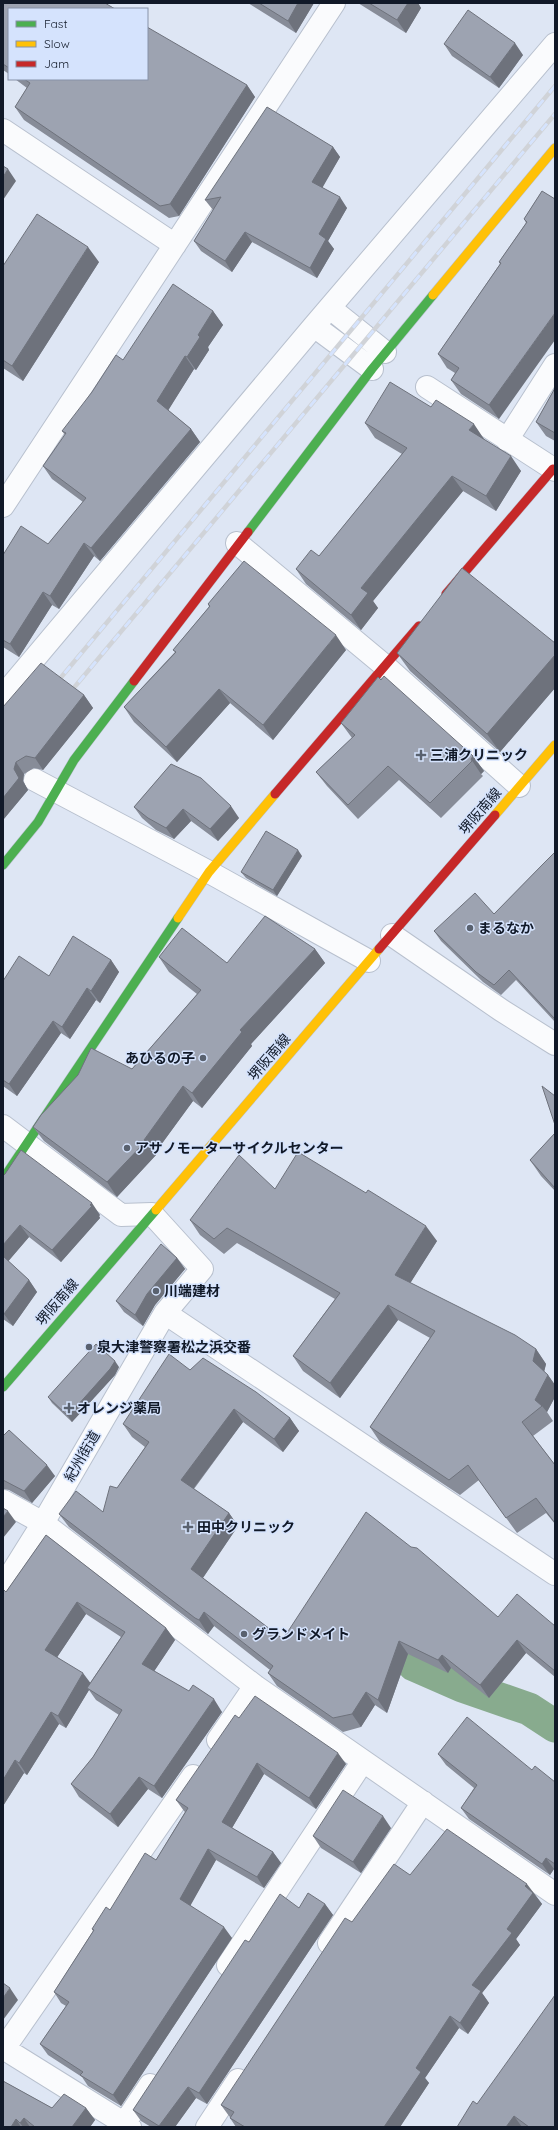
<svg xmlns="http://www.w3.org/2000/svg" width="558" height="2130" font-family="Quicksand,'Noto Sans JP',sans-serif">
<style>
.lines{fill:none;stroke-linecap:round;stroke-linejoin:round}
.canal{stroke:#88ab8e;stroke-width:33}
.street-casing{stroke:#b8c0ce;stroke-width:24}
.fast-casing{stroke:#b8c0ce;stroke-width:10}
.slow-casing{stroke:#b8c0ce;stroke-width:10}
.jam-casing{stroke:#b8c0ce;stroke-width:10}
.street{stroke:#fafbfd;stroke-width:22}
.fast{stroke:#4caf50;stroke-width:9}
.slow{stroke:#ffc107;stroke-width:9}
.jam{stroke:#c62828;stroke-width:9}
.rail-casing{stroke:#d0d3d8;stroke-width:4.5}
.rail{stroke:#d5e3fd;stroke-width:3;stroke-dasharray:9;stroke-linecap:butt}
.wall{fill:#878c98;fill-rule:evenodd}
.shaded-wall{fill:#6e727c}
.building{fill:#9da3b1;stroke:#6e727c}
.poi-dot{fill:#59616f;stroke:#d5e3fd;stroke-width:1.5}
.labels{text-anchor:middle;stroke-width:3;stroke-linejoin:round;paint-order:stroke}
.poi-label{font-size:14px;font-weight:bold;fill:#111928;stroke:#d5e3fd;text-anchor:start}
.street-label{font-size:14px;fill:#111928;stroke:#d5e3fd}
</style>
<rect width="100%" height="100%" fill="#dee6f4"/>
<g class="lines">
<path class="canal" d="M414,1665l48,21 67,23 26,17"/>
<g class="street-casing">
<path id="street" d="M3,130l172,115
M330,308l55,44
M314,326l58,43
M427,387l128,83
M507,440l48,-75
M3,506l331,-503
M237,543l148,123 134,120
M3,696l311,-370 241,-282
M35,780l174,92 160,89
M392,935l109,75 54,34
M3,1126l118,89 31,-1 50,55 -37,44 -122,210 -40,64
M165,1313l390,261
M3,1501l40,22 212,163 300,208
M218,1740l37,-54
M329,1943l94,-141
M228,1965l135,-204
M3,2048l127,79
M3,2050l190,-274
M122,2127l28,-42
M207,2127l31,-47"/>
</g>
<g class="fast-casing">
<path id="fast" d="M248,532l124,-163 61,-74
M3,865l35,-43 36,-62 60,-79
M3,1179l175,-261
M3,1387l153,-177"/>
</g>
<g class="slow-casing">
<path id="slow" d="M433,295l122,-147
M495,815l60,-70
M178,918l31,-46 66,-78
M156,1210l223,-261"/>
</g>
<g class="jam-casing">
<path id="jam" d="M446,594l107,-125
M134,681l114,-149
M275,794l144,-168
M379,949l116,-134"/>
</g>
<use href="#street" class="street"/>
<use href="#fast" class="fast"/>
<use href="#slow" class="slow"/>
<use href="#jam" class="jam"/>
<g class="rail-casing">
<path id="rail" d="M53,687l502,-601
M67,696l488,-582"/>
</g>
<use href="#rail" class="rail"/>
</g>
<path class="wall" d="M3,3l6,6v65l-6,-4z
M248,3h66l-18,30z
M358,3h60l3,5 -15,25z
M444,44l79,11 -24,33 -47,-32z
M15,79h132l100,6 8,12 -76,119 -10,2 -145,-98 -9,-13 12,-19z
M333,147l7,10 -18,30 25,21 -19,33 6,8 -17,29 -65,-36 -20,30 -31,-21 -7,-10 19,-31 -8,-10z
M542,191l-43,228 -38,-25 -10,-14 4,-7 -8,-5 -9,-14 62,-90 -1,-2 27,-39 -2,-4z
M99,262l-76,119 -20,-13v-102z
M213,311l10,14 -15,22 1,3 -13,20 -2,-1 -26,41 23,19 9,13 -100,119 -6,-5 -35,53 -7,-4 -33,52 -16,-10v-92l45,-11 35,-42 -31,-23 -9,-13 22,-31 -3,-4 61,-71z
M555,388v53l-9,-5 -10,-14z
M365,423l119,16 37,32 -25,40 -33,-20 -90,110 5,7 -17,22 -55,-46 -10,-15 23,-13 83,-102 -27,-16z
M208,604l138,46 -73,90 -43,-37 -53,59 -43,-40 -10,-15 51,-55 -2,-2 36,-43z
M555,643v45l-55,64 -90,-81 -13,-18z
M84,695l9,13 -50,62 -9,-2 -10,6 -1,7 5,9 -25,30v-113z
M341,723l132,33 11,15 -3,3 2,2 -42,42 -42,-38 -41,39 -31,-33 -11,-14 36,-34z
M171,764l68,54 -21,23 -27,-20 -17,18 -18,-9 -14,-12 -8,-11z
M555,852v170l-39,-42 -15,15 -18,-13 -42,-41 -7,-10 60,-17z
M302,856l-25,40 -31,-18 -5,-6z
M315,949l10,14 -74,81 1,2 -50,62 -9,-7 -38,52 1,2 -39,42 -73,-56 -11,-14 99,-58 65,-75 -28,-22 -10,-15 68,6z
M111,960l8,12 -19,31 -4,-3 -26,39 -9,-6 -44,63 -14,-10v-105l46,-5z
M555,1133v58l-14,-15 -11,-16z
M3,1176l97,39 -1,1 1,2 -39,44 -32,-25 -21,24 21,19 8,12 -24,34 -10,-7z
M275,1189l162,52 -27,42 126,66 10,15 -2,8 4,3 7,10v12l-8,15 6,9 -20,15 22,29v59l-9,-11 -29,20 -38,-53 -19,15 -80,-53 -10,-15 60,-89 -32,-18 -58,78 -37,-27 -10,-15 42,-57 -98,-56 -13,11 -24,-19 -10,-15z
M177,1258l8,11 -30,36 -12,21 -19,-14 -8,-11z
M119,1367l-4,8 -43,47 -20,-19 -4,-6z
M190,1370l100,48 9,13 -16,21 -40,-30 -49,67 35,24 9,13 -35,52 80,61 215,-22 57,9v51l-29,-24 -37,45 -38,-30 -3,5 -40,-19 -21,59 -12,-8 -14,22 -18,5 -66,-46 -9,-13 2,-3 -56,-44 -6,8 -4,-3 -135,-104 -10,-13 44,-2 14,-24 28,-41 -13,-10 -9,-13z
M3,1436l52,40 -23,27 -23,-13 -6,-1z
M46,1535l120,93 9,12 -21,31 68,41 -60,86 -14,-9 -30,38 -39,-30 -8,-13 22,-27 26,-42 -23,-15 -7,-10 -23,38 -7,-4 -32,51 -3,-2 -21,33 3,-214zM86,1614l35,23 -31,46 -33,-26z
M239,1718l107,46 -30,45 -52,-35 -32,54 41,24 8,11 -17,25 -48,-28 -26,45 42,33 -111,168 -33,-20 -6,-9 -34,-22 -8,-11 26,-38 -5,-3 -7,-11 39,-61 -1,-2 64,-69 29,-48 -1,-1 -8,-11z
M438,1754l94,16 23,12v88l-1,-1 -4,6 -81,-56 -8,-11 13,-20 -28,-23z
M391,1828l-30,45 -40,-25 -8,-12z
M410,1875l122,16 10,13 -26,35 4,6 -38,48 7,10 -21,31 -9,-6 -34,50 4,5 -29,44h-164l-6,-9v-1l-1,-1 -8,-11 131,-183z
M325,1904l8,11 -126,189 -11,-6 -21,29h-24l-10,-6 -8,-11 116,-168 50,-34z
M3,2081l49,27h34l9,12 -5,7h-87z
M477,2104l78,23h-98z"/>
<path class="shaded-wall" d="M298,3h16l-18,30 -8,-12z
M408,3h10l3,5 -15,25 -9,-13z
M515,43l8,12 -24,33 -9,-11z
M247,85l8,12 -76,119 -9,-12z
M333,147l7,10 -20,35 -8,-10z
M8,169l8,12 -13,19v-23z
M340,197l7,11 -19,33 6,8 -17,29 -7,-10 9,-34z
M245,232l7,10 -20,30 -7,-11z
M88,247l11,15 -76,119 -11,-15z
M213,311l10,14 -15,22 1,3 -13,20 -9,-13 11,-22z
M555,313v27l-56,79 -10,-14z
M185,356l9,13 -28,45 -9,-13z
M474,424l10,15 -4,6 -11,-15z
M191,429l9,13 -100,119 -9,-13z
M511,456l10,15 -25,40 -10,-15z
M452,476l11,15 -90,110 5,7 -17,22 -10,-15 10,-27z
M84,543l10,13 -35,53 -9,-13z
M43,592l9,13 -33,52 -9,-13z
M336,635l10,15 -73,90 -10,-15z
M555,655v33l-55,64 -13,-18z
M219,689l11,14 -53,59 -11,-15z
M84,695l9,13 -50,62 -8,-12z
M473,756l11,15 -3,3 -10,-15z
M16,762l8,12 -1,7 5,9 -25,30v-22l11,-29z
M231,806l8,12 -21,23 -8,-12z
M183,809l8,12 -17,18 -8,-11z
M298,850l4,6 -25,40 -4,-6z
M315,949l10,14 -74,81 1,2 -50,62 -10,-15 48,-63z
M111,960l8,12 -19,31 -9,-12z
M87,988l9,12 -26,39 -8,-12z
M53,1021l8,12 -44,63 -8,-12z
M183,1086l10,15 -38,52 1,2 -39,42 -10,-15 37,-42z
M92,1203l8,12 -1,1 1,2 -39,44 -9,-12z
M20,1225l9,12 -23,27 -3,-5v-14z
M426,1226l11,15 -31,49 -11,-15z
M177,1258l8,11 -30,36 -12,21 -8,-11 12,-21z
M29,1280l8,12 -24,34 -9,-12z
M388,1305l10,15 -58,78 -10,-15z
M536,1349l10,15 -3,12 -10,-15z
M115,1361l4,6 -4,8 -43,47 -4,-6z
M548,1375l7,10v12l-8,15 -5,-6 -7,-6z
M234,1409l9,13 -53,71 -9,-13z
M290,1418l9,13 -16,21 -9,-13z
M47,1465l8,11 -23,27 -8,-12z
M8,1511l8,11 -13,16v-21z
M229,1513l9,13 -38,56 -9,-13z
M77,1602l9,12 -32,48 -9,-12z
M204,1612l10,14 -6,8 -9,-14z
M166,1628l9,12 -24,36 -9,-12z
M517,1640l9,13 -37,45 -9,-13z
M399,1641l9,13 -21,59 -9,-13z
M442,1655l9,13 -3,5 -10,-13z
M83,1673l9,12 -5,3 2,2 -23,38 -8,-12z
M366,1692l9,13 -14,22 -9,-13z
M214,1699l8,13 -60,86 -8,-12z
M51,1712l8,12 -32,51 -8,-12z
M338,1753l8,11 -30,45 -7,-11z
M15,1760l9,13 -21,33v-26z
M257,1763l7,11 -35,59 -7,-11z
M139,1777l9,12 -30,38 -8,-13z
M383,1816l8,12 -30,45 -8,-11z
M208,1849l8,11 -28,50 -8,-11z
M273,1852l8,11 -17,25 -7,-11z
M546,1858l8,11 -4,6 -8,-11z
M527,1884l15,20 -26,35 4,6 -38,48 7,10 -21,31 -8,-11 12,-38 35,-56 18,-43z
M325,1904l8,11 -126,189 -8,-11z
M224,1927l8,11 -111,168 -8,-11z
M10,1988l8,12 -15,20v-22z
M450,2016l9,12 -34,50 4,5 -29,44h-16l32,-59z
M188,2087l8,11 -21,29h-15l-1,-1z
M86,2108l9,12 -5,7h-18z
M514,2116l8,11h-16z
M24,2118l6,9h-7l-3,-4z
M16,2119l5,8h-10z"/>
<path class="building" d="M3,3h102l10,6h-106v59l-6,-4z
M259,3h39l-10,18z
M369,3h39l-11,17z
M468,10l47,33 -25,34 -46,-33z
M147,27l100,58 -77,119 -10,2 -145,-99 15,-24 -6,-4h123z
M267,107l66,40 -21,35 28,15 -21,37 7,5 -16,29 -65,-36 -20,29 -31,-20 27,-44 -16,3z
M3,166l5,3 -5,8z
M542,191l13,8v114l-66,92 -38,-25 8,-12 -21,-14 63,-91 -2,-1 28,-40 -3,-3z
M37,214l51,33 -76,119 -9,-6v-94z
M173,284l40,27 -15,24 2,2 -13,20 -2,-1 -28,45 34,28 -100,119 -7,-5 -34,53 -7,-4 -33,52 -7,-4v-85l18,-29 27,18 38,-46 -43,-32 23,-33 -4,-2 30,-39 24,-37 7,5z
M390,382l41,25 5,-7 38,24 -5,6 42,26 -25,40 -34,-20 -91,112 7,5 -17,22 -55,-46 15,-19 8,6 88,-108 -42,-25z
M555,388v45l-19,-11z
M244,561l92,74 -73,90 -44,-36 -53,58 -42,-40 52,-55 -3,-2 37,-44 -2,-2z
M462,568l93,75v12l-68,79 -90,-81z
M41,663l43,32 -49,63 -9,-2 -10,6 -2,7 5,9 -16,20v-91z
M384,676l89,80 -2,3 1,2 -42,42 -42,-37 -40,39 -32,-33 39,-37 -14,-12 37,-46 3,3z
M171,764l30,14 30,28 -21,23 -27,-20 -17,19 -18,-10 -14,-11z
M266,831l32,19 -25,40 -32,-18z
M555,852v167l-46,-49 -15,15 -18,-13 -42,-41 41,-38 19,21 50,-51z
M265,916l50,33 -75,81 2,2 -50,61 -9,-7 -39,54 2,1 -39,41 -74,-55 8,-12 37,-40 13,-27 41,21 69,-79 -42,-33 23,-29 45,35z
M73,936l38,24 -20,31 -4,-3 -25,39 -9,-6 -44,63 -6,-4v-99l16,-25 30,20z
M542,1086l13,10v29z
M555,1133v55l-25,-28z
M21,1150l71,53 -2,2 2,1 -40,44 -32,-25 -17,20v-69l2,-2z
M298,1152l68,41 2,-3 58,36 -31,49 120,60 21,14 -3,12 15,14 -13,25 7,6 -20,16 33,43v58l-19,-25 -30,20 -38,-53 -19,15 -79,-53 65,-96 -47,-26 -58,78 -37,-27 47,-63 -113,-65 -13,11 -24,-19 49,-65 36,34z
M161,1244l16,14 -30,36 -12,21 -19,-14z
M3,1256l26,24 -25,34 -1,-1z
M96,1344l19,17 -5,8 -42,47 -20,-19z
M169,1354l21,16 13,-12 53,34 34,26 -16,21 -40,-30 -53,71 48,33 -38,56 92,70 83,-127 45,35 6,1 81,69 19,-23 38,32v45l-38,-31 -37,45 -38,-30 -4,5 -39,-19 -21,59 -12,-8 -14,22 -19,4 -65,-45 5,-7 -69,-54 -5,8 -4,-2 -136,-104 17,-23 27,21 7,-26 7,2 32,-46 -26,-18z
M9,1430l38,35 -23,26 -21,-11v-44z
M3,1508l5,3 -5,6z
M46,1535l120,93 -24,36 47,27 4,-6 21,14 -60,87 -15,-9 -29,37 -39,-30 22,-27 29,-47 -35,-22 38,-56 -48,-30 -32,48 38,23 -25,43 -7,-4 -32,51 -4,-3 -12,20v-191l3,3z
M255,1696l83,57 -29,45 -52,-35 -35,59 51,30 -16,25 -49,-28 -28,50 44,28 -111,168 -33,-20 3,-3 -43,-28 29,-42 -15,-10 40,-62 -2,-1 14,-22 4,3 35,-57 11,7 32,-52 -12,-8 59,-85 4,3z
M467,1717l65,53 3,-4 20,16v82l-9,-6 -4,6 -81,-56 16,-23 -39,-31z
M343,1790l40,26 -30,46 -40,-26z
M447,1829l80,55 -2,2 8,7 -26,36 5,4 -40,52 9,6 -21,32 -10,-7 -34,52 5,4 -37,55h-139l-15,-9 4,-6 -13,-7 124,-187 7,4 42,-58 16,11z
M308,1893l17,11 -126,189 -11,-6 -29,39 -26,-16 112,-170 4,2 31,-48 19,14z
M3,1983l7,5 -7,10z
M555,1995v132h-26l-15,-11 -8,11h-49l16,-26 4,3z
M3,2081l49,27 12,-14 22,14 -14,19h-37l-11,-9 -4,5 -4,-4 -5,8h-8z"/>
<g class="poi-dot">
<path d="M419 749h4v4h4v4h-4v4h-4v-4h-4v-4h4z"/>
<circle cx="470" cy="928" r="4"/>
<circle cx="203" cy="1058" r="4"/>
<circle cx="127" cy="1148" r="4"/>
<circle cx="156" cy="1291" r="4"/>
<circle cx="89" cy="1347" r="4"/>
<path d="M67 1402h4v4h4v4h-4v4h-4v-4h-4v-4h4z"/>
<path d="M186 1521h4v4h4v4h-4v4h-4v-4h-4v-4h4z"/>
<circle cx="244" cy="1634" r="4"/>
</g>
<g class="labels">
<g class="poi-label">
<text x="430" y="760">三浦クリニック</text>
<text x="478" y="933">まるなか</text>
<text x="195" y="1063" text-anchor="end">あひるの子</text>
<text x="135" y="1153">アサノモーターサイクルセンター</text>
<text x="164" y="1296">川端建材</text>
<text x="97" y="1352">泉大津警察署松之浜交番</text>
<text x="77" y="1413">オレンジ薬局</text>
<text x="197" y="1532">田中クリニック</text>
<text x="252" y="1639">グランドメイト</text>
</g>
<g class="street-label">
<text transform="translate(480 811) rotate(-49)" y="5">堺阪南線</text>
<text transform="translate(269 1057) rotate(-49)" y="5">堺阪南線</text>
<text transform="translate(57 1302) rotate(-49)" y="5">堺阪南線</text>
<text transform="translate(82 1456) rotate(-60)" y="5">紀州街道</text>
</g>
</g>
<rect width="558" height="2130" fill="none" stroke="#111928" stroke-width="8"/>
<rect x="8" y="8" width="140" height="72" fill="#d5e3fd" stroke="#8792a8"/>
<rect x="16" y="21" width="20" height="6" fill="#4caf50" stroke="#8792a8"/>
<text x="44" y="28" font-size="12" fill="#111928">Fast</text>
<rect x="16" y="41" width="20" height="6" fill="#ffc107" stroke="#8792a8"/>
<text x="44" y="48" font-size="12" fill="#111928">Slow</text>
<rect x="16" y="61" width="20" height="6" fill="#c62828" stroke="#8792a8"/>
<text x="44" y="68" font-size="12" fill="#111928">Jam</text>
</svg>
